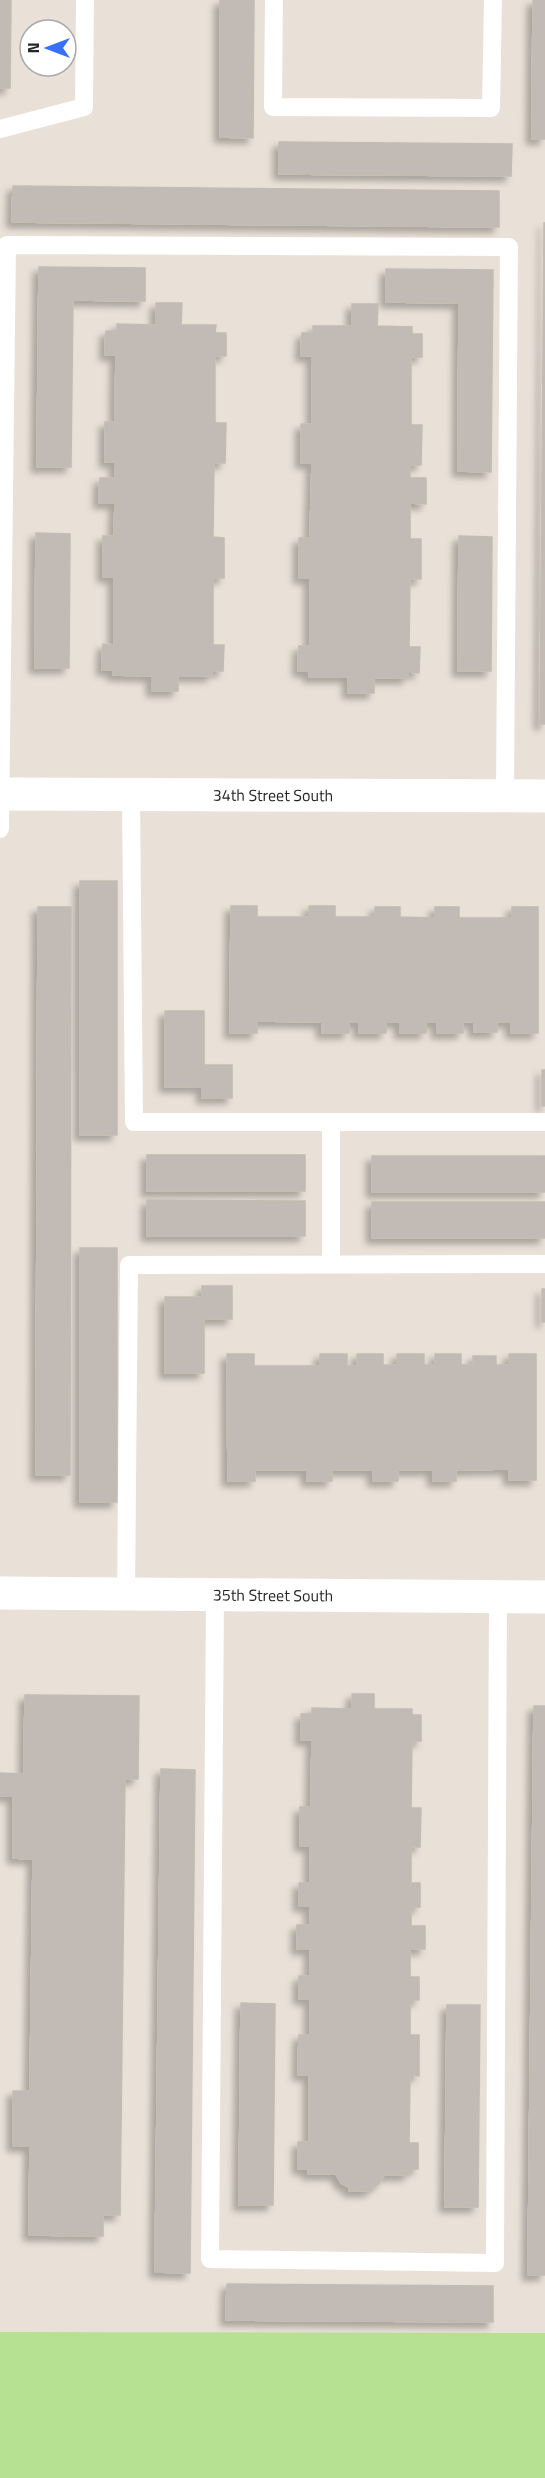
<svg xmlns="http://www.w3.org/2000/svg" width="545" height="2478" font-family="'Titillium Web',sans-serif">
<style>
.green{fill:#b6e193}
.building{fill:#c1bab5;stroke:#c4bcb2;stroke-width:1.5;filter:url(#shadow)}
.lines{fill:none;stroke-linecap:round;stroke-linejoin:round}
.service{stroke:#fff;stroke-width:18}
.minor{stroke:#fff;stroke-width:33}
.tertiary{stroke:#fff;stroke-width:33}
.labels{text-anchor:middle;stroke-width:4.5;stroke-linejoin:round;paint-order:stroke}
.street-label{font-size:16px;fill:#262626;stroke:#fff}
</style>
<defs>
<filter id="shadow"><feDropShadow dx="-5.5" dy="5.5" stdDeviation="3" flood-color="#0004"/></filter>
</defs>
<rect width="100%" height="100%" fill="#e9e0d7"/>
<path class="green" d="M0,2332l545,1v145h-545z"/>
<path class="building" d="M0,0h11l-1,88h-10z
M220,0h34l-1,138 -33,-1z
M533,0h12v139h-13z
M279,142l233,2 -1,32 -232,-2z
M13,186l486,5v36l-487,-5z
M544,223h1v501h-5z
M39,267l106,1v33l-72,-1 -2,167h-34z
M386,269l107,1 -2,202 -33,-1 1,-168 -73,-1z
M156,303h26l-1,22h35l-1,8h11v23h-11v67h11l-1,40h-11l-1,74 11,1v40h-11v67h11l-1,26h-11v5h-34v15h-26v-15l-39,-1v-5h-11l1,-26 11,1v-68h-11v-41h11l1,-33h-16l1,-25h15v-16h-10v-40h10l1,-67h-11l1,-24h11v-7l39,1z
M352,304h26l-1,22 35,1v7h10v23h-11v68h11l-1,40h-11v13h16v26l-16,-1v36h11v40h-11l-1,68h11l-1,26 -11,-1v6h-34v15h-26v-16h-39v-6h-11l1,-25h11v-68h-11v-40h11l2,-75h-11v-39h11v-68h-11l1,-23h11v-7h39z
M36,533l34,1 -1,134h-34z
M459,536l33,1 -1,134h-33z
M80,881h37v254h-37z
M231,906h26v11h52v-11h26v11h40v-10h25v10l35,1v-11h24v11h53v-11h26v126h-27v-11h-14v10h-23v-10h-11v11h-26v-11h-11v11h-26v-11h-14v11h-27v-11h-10v11h-27v-11l-65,-1v12h-27z
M38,907h33l-1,568h-34z
M165,1011h39v54h28v33h-30v-11h-37z
M542,1070h3v36h-3z
M147,1155h158v36h-158z
M372,1156h173v36h-173z
M147,1200l158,1v35h-158z
M372,1202h173v36h-173z
M80,1248h37v254h-37z
M202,1286h30v33h-28v54h-39v-76h37z
M542,1289h3v33h-3z
M227,1354h27v12h66v-12h27v12h10v-12h26v11h14v-11h27v11h11v-11h26v11h12v-9h23v9h13v-11h27v126h-27v-11l-53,1v11h-23v-11h-35v11h-25v-11h-41v11h-25v-11h-52v11h-27z
M352,1694h22v15h38v6h9v26h-9l-1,67h10l-1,39h-9v36h9v24h-9v19h14v23h-15v28h9v23h-9v35h9v41l-9,-1 -1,68h9v26h-9v6h-25l-5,9 -8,4v3h-22v-4l-8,-4 -5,-9h-28v-5h-10v-27h11v-67h-11l1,-40h11v-36h-11v-23h11v-27h-13v-24h13v-19h-11v-23h11v-37h-10v-39h11l1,-67h-11v-26h11v-6l40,1z
M25,1695l114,1 -1,83h-13l-5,436h-17v21l-74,-1 1,-89h-17v-55h17l3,-232 -20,-1v-62h-13v-23l24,1z
M534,1706h11v569h-17z
M161,1769l34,1 -5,503 -35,-1z
M241,2003l34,1 -2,201h-34z
M447,2005h33l-2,202h-33z
M227,2284l266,2v36l-267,-2z"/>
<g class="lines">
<path class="service" d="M274,0l-1,107 218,1 2,-108
M0,129l84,-22 1,-107
M131,794l3,328h411
M0,829l7,-584 502,2 -4,548
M331,1122v143
M126,1595l3,-330 416,-1
M215,1595l-5,664 285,4 3,-667"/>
<path class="minor" id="s1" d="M0,1593l545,4"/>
<path class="tertiary" id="s2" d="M0,794l545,2"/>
</g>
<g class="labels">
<g class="street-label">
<text dy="6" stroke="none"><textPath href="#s2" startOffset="273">34th Street South</textPath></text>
<text dy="6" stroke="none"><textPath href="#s1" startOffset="273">35th Street South</textPath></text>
</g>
</g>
<g transform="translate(48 48) rotate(270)"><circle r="28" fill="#ffffff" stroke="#a8a8a8" stroke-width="1.5"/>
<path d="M0-4.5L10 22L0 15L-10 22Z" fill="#3670f8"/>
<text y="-9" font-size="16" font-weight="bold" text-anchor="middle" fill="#262626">N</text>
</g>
</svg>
